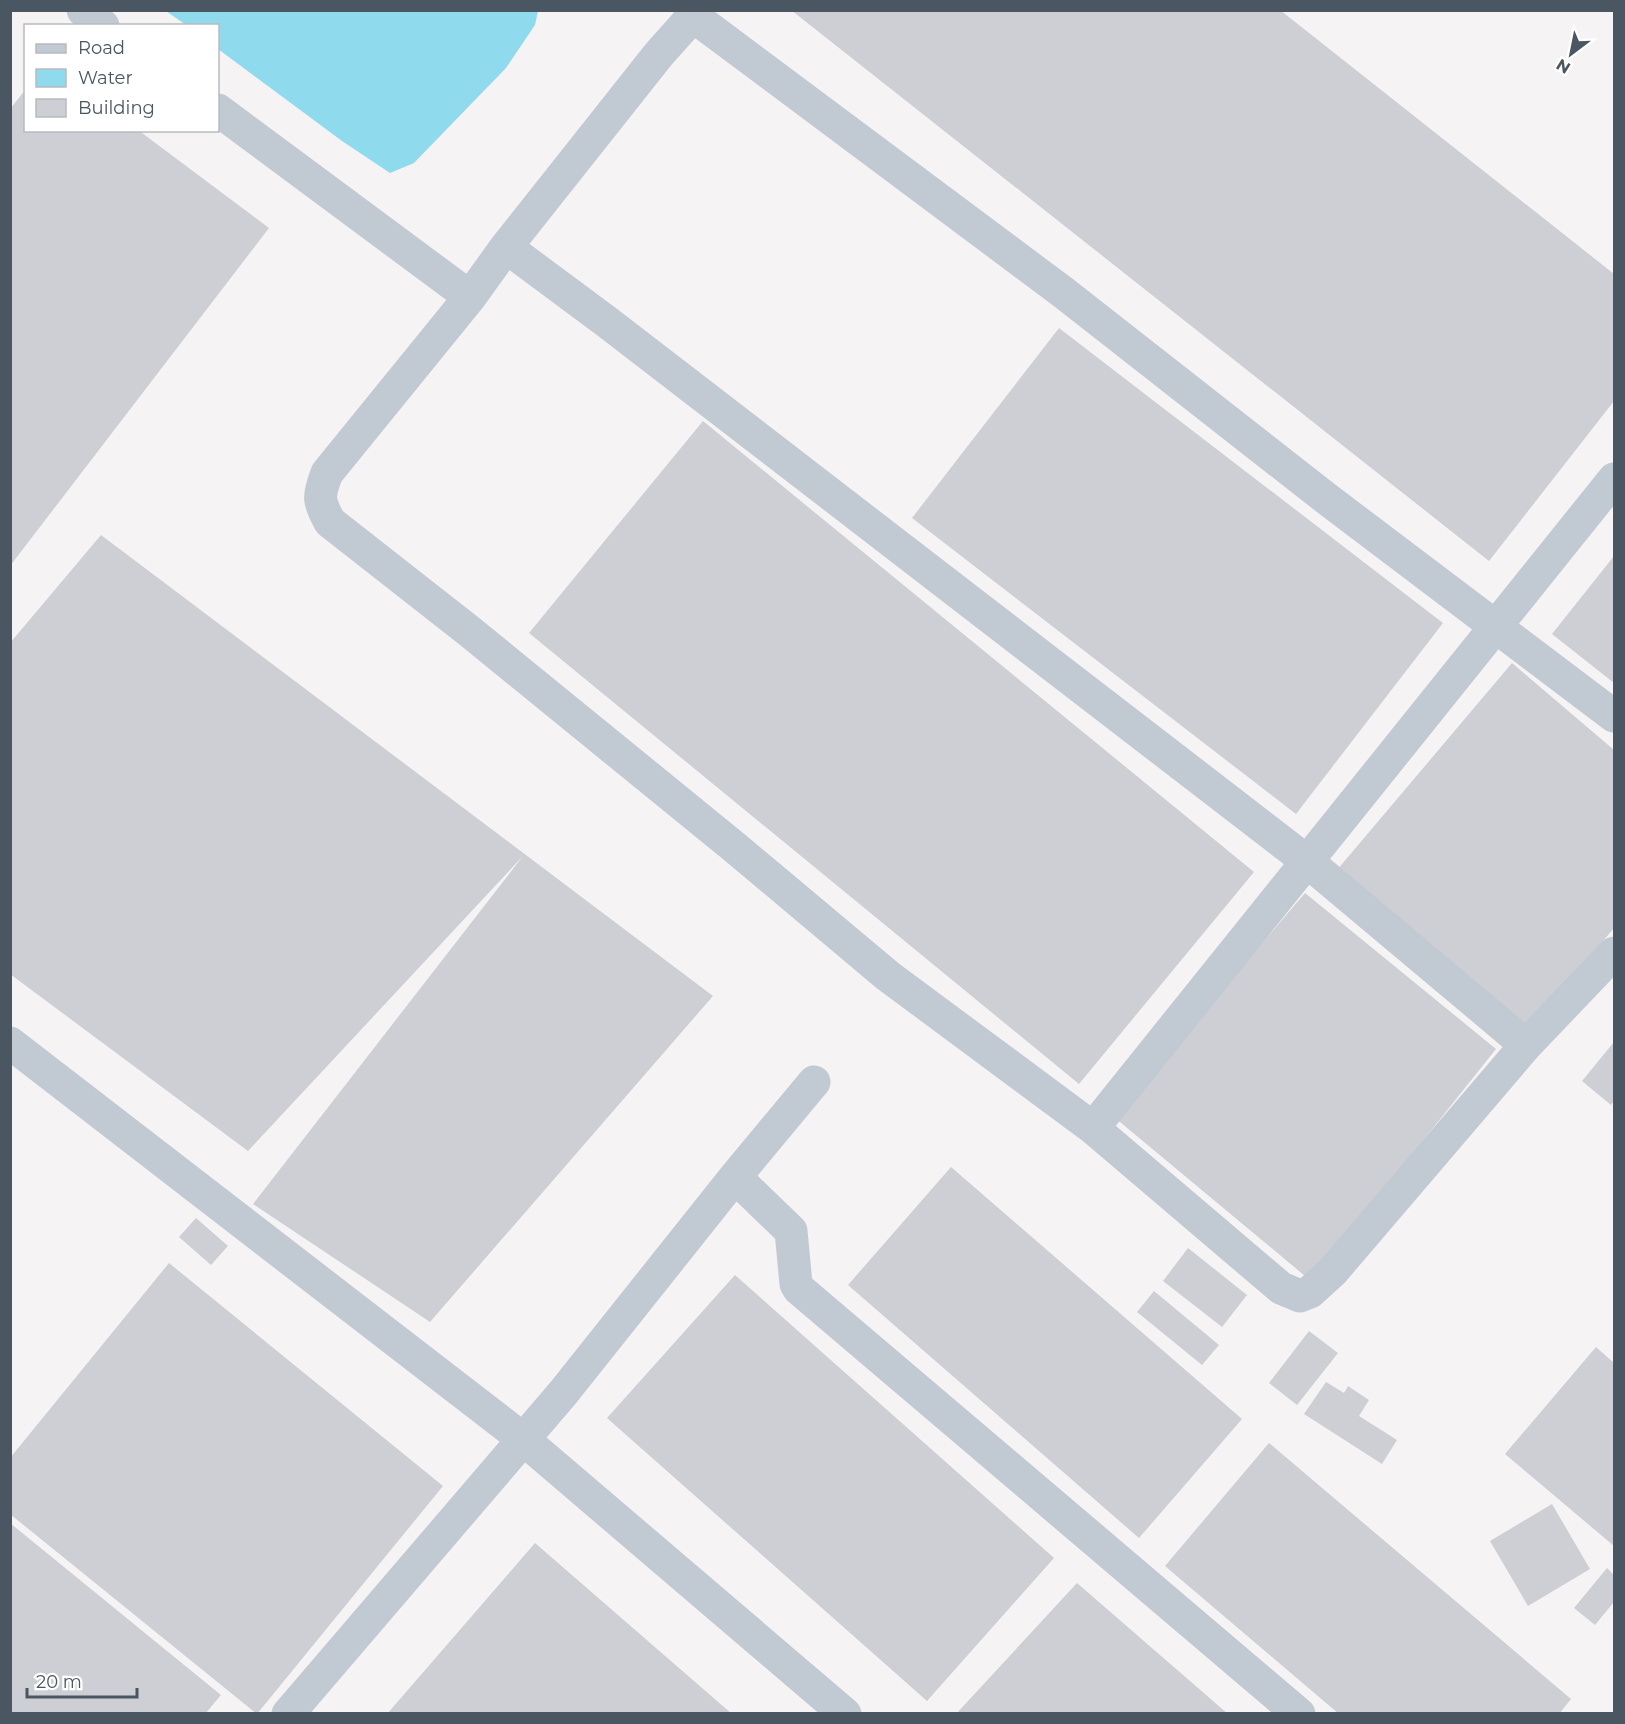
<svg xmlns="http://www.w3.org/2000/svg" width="1625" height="1724" font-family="Montserrat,sans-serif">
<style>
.water{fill:#90daee}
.building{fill:#cdcfd5}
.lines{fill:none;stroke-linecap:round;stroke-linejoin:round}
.minor{stroke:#c1cad2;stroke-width:33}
</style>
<rect width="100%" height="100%" fill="#f5f3f3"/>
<path class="water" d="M166,11h372l-3,14 -29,43 -92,95 -24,10 -48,-32 -124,-92v-23l-32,-1z"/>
<path class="building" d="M791,10h489l334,264v127l-125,160z
M26,89v41h112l131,98 -259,338v-457z
M1059,328l384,295 -147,191 -384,-296z
M703,421l551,451 -175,212 -550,-451z
M101,535l612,461 -283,326 -177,-118 270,-348 -275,295 -238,-177v-331z
M1614,556v127l-62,-49z
M1512,663l102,87v178l-87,103 -190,-161z
M1305,893l191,156 -185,232 -197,-164z
M1614,1042v59l-3,4 -29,-24z
M951,1167l291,252 -103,119 -291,-253z
M196,1218l32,28 -17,19 -32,-28z
M1188,1248l59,47 -25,32 -59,-46z
M169,1263l274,223 -186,228 -247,-200v-56z
M735,1275l319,283 -127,143 -320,-283z
M1154,1291l65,54 -17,20 -65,-53z
M1309,1331l29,22 -41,52 -28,-22z
M1596,1347l18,16v183l-109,-92z
M1326,1382l18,11 4,-7 21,14 -10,16 38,24 -15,24 -78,-50z
M1269,1443l302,256 -12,15h-220l-174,-148z
M1552,1504l38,65 -62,37 -38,-65z
M10,1523l211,172 -16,19h-195z
M535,1543l197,171h-345z
M1607,1568l7,7v27l-19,23 -21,-17z
M1077,1583l151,131h-272z"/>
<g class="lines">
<path class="minor" d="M83,10l20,16
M693,16l371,277 263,206 287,217
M218,110l252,187 -143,176c-9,23 -9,28 3,49l139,109 264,215 155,130 205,152 188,160 19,8 10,-4 23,-21 193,-226 88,-92
M506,247l153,-193 34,-38 -3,-6
M470,297l36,-50 101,75 701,540 218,183
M10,1043l513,396 322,275
M1093,1128l521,-649
M735,1177l56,54 5,53 3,5 500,425
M288,1714l275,-321 172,-216 79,-95"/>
</g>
<rect width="1625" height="1724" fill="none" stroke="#4a5661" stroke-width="24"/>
<rect x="24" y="24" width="195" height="108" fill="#ffffff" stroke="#b7bbc0" stroke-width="1.5"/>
<rect x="36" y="44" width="30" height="9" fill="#c1cad2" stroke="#b7bbc0" stroke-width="1.5"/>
<text x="78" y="54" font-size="18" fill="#4a5661">Road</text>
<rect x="36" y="69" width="30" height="18" fill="#90daee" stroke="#b7bbc0" stroke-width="1.5"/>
<text x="78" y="84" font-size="18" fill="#4a5661">Water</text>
<rect x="36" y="99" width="30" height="18" fill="#cdcfd5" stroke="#b7bbc0" stroke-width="1.5"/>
<text x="78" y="114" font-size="18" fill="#4a5661">Building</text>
<g transform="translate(1571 54) rotate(212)" stroke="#ffffff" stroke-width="4.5" paint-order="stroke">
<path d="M0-4.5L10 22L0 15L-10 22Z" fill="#4a5661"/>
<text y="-9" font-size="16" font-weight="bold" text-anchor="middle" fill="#4a5661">N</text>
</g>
<path d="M27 1688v9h110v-9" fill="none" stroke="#4a5661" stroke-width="3"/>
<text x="36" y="1688" font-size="18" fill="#4a5661" stroke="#ffffff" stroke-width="4.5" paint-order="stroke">20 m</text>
</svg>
